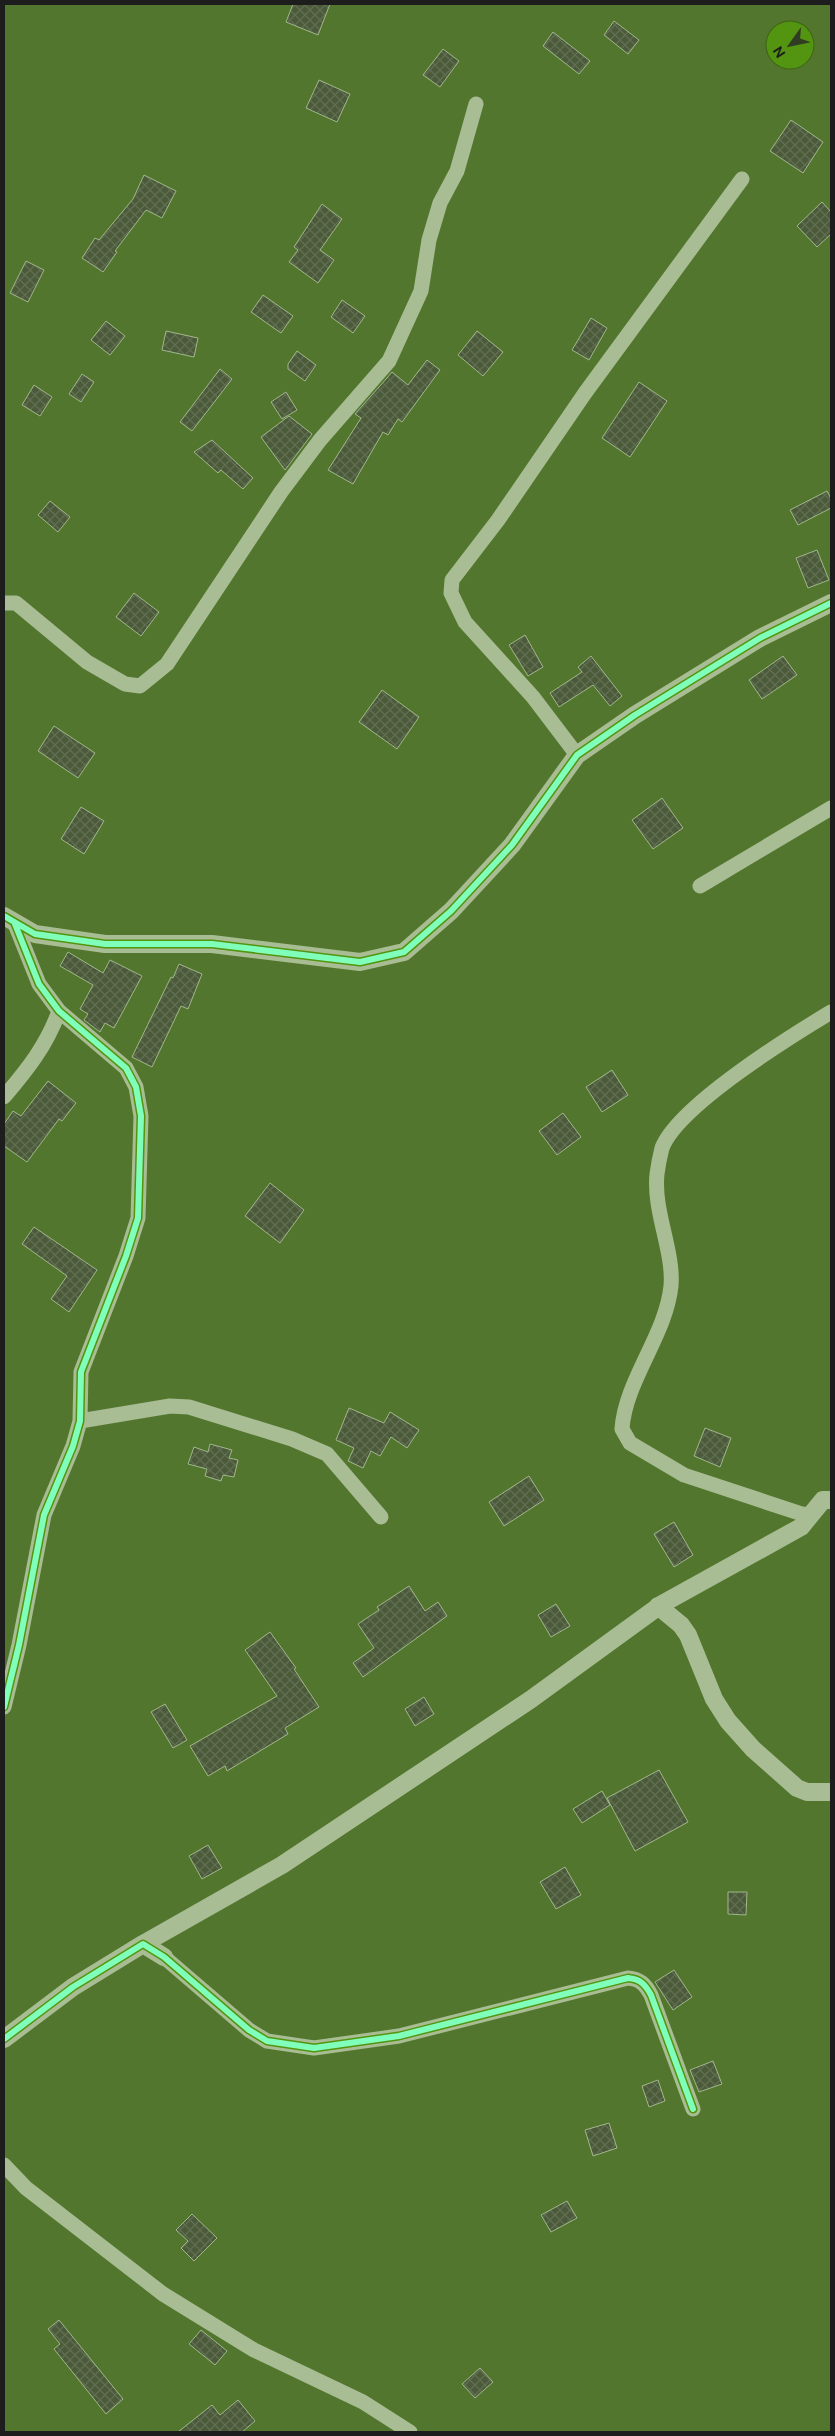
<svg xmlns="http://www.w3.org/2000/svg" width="835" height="2436" font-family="'DM Sans',sans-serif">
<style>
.building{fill:url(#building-cross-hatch);stroke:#a1b78c}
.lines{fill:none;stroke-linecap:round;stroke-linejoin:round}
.minor{stroke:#a8bd93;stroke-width:15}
.tertiary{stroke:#a8bd93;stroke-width:18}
.cycleway-casing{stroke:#539410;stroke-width:9}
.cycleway{stroke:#80ffba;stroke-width:6}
</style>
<defs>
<pattern id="building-cross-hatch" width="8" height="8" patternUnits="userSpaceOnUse" patternTransform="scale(1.25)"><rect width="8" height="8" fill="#4b5b39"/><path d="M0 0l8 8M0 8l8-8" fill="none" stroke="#616e53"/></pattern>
</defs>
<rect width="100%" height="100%" fill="#52762e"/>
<path class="building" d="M293,4h37l-12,31 -32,-13z
M614,21l25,19 -11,14 -24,-19z
M553,32l37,29 -11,13 -36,-28z
M443,49l16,12 -19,26 -17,-12z
M319,80l31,14 -13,28 -31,-14z
M791,120l32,22 -20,31 -33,-22z
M144,175l32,16 -14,27 -16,-8 -31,41 2,1 -14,20 -21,-14 13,-20 4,2 34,-41z
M822,202l9,10v22l-14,13 -20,-21z
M322,204l20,15 -22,31 14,10 -16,23 -29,-21 9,-12 -4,-3z
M26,261l18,9 -16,32 -18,-9z
M263,295l30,21 -12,17 -30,-21z
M342,300l23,16 -12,17 -22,-16z
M591,318l16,10 -18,32 -17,-10z
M106,321l19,15 -15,19 -19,-15z
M166,331l32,7 -4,19 -32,-7z
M477,331l26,21 -20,24 -25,-21z
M297,351l19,14 -11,16 -17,-12v-5z
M427,360l13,10 -38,52 -4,-3 -10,16 -5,-3 -30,52 -25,-14 33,-52 -6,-4 32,-36 5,-6 16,13z
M220,369l12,10 -40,52 -12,-9z
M82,374l12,8 -13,20 -12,-8z
M639,382l28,19 -37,56 -28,-19z
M34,385l18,12 -12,19 -18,-11z
M286,392l11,18 -15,9 -11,-17z
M289,416l23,18 -27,36 -24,-33z
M212,440l41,38 -10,11 -22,-19 -3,3 -24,-21z
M827,491l4,8v9l-33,17 -8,-15z
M50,501l20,16 -12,15 -20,-17z
M817,550l12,30 -21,8 -12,-30z
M134,593l25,19 -18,24 -25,-19z
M525,635l18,32 -15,9 -19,-31z
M591,656l31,40 -12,10 -17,-21 -34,22 -9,-14 32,-21 -4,-5z
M783,656l14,19 -35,24 -13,-19z
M382,690l37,27 -22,32 -38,-27z
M54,726l41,27 -17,25 -40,-27z
M662,798l21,30 -30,21 -21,-29z
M81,807l23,14 -20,33 -23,-15z
M68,952l35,21 7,-13 32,16 -28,52 -9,-5 -5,9 -16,-12 4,-6 -8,-5 13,-24 -33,-19z
M179,964l23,10 -14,35 -7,-3 -29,61 -20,-10 39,-80 2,1z
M612,1070l16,25 -26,17 -16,-25z
M48,1081l28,22 -14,18 -3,-2 -32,43 -23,-16v-22l9,-13 8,5z
M563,1113l18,24 -24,18 -18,-24z
M270,1183l34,27 -24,33 -35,-27z
M34,1227l63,43 -28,42 -18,-13 16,-23 -45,-32z
M349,1408l35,15 6,-11 29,18 -12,18 -16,-11 -11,19 -9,-5 -8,17 -15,-7 6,-13 -18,-8z
M705,1428l26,10 -11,29 -26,-11z
M210,1444l22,6 -3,8 9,2 -4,17 -11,-2 -2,6 -16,-5 2,-7 -19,-5 6,-17 14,5z
M529,1476l15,24 -40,26 -15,-24z
M674,1522l19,33 -19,12 -20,-33z
M409,1586l16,25 13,-9 9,14 -84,61 -10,-14 21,-15 -16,-24 21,-14 -2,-3z
M556,1604l14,22 -19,11 -13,-22z
M270,1632l26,36 -2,1 25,38 -34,21 3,6 -61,37 -2,-5 -17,10 -18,-30 87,-50 -32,-46z
M424,1697l10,17 -19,12 -10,-17z
M165,1704l22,36 -14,8 -22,-36z
M659,1770l29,52 -53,29 -28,-53z
M602,1791l8,14 -28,18 -9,-14z
M208,1845l14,23 -20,11 -13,-23z
M565,1867l16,28 -25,14 -16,-27z
M728,1892h19l-1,23 -18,-1z
M674,1970l18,27 -19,13 -18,-28z
M713,2061l9,23 -23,8 -9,-22z
M658,2080l7,21 -16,6 -7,-21z
M609,2123l8,25 -24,8 -8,-26z
M567,2201l10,17 -26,14 -10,-17z
M192,2214l25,24 -23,23 -13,-13 7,-7 -12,-11z
M59,2320l64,79 -17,15 -52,-65 6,-5 -12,-15z
M201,2330l26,21 -12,14 -26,-21z
M480,2368l13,14 -18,16 -13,-14z
M238,2400l17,21 -13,11h-64l34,-27 8,10z"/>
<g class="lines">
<path class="minor" d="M4,603h12l71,59 38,22 15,2 27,-22 114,-172 39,-52 69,-79 32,-70 8,-51 11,-37 17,-32 19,-67
M577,755l-44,-58 -68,-75 -14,-29 1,-13 46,-60 87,-127 157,-214
M700,886l131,-78
M4,1097c23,-27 43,-52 55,-86
M80,1421l90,-15 19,1 103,32 35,15 54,63
M816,1507l-7,8 -7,-1 -118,-39 -54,-32 -8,-14c3,-48 44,-94 49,-143 3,-35 -18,-75 -14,-112 1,-8 3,-18 5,-26 16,-42 129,-112 169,-136
M4,1707l15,-62 25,-130 29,-69 7,-25 1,-49 45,-116 12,-38 3,-102 -5,-29 -10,-19 -67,-57 -20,-27 -24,-60
M164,1957l85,73 18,11 47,7 85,-12 229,-58c12,1 17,6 23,17l42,114
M4,2165l22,23 137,106 91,56 109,52 47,30"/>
<path class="tertiary" d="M4,916l31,18 70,10h107l148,18 44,-10 47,-41 61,-66 65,-90 58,-40 125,-77 71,-35
M658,1606l23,19 7,10 26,64 14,22 25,28 44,39 10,4h24
M143,1944l139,-79 248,-165 132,-96 139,-77 22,-27h8
M4,2039l69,-52 70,-43 21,13"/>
<g class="cycleway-casing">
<path id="cycleway" d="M4,916l31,18 70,10h107l148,18 44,-10 47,-41 61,-66 65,-90 58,-40 125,-77 71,-35
M4,1707l15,-62 25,-130 29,-69 7,-25 1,-49 45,-116 12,-38 3,-102 -5,-29 -10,-19 -67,-57 -20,-27 -24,-60
M4,2039l69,-52 70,-43 21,13 85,73 18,11 47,7 85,-12 229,-58c12,1 17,6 23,17l42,114"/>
</g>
<use href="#cycleway" class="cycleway"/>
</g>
<rect width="835" height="2436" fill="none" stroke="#1d1d1d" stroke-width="10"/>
<g transform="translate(790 45) rotate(237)"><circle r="24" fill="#539410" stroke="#3d6415"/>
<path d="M0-4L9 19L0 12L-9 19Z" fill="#303c23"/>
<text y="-8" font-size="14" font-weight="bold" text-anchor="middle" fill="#1d1d1d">N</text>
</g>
</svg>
